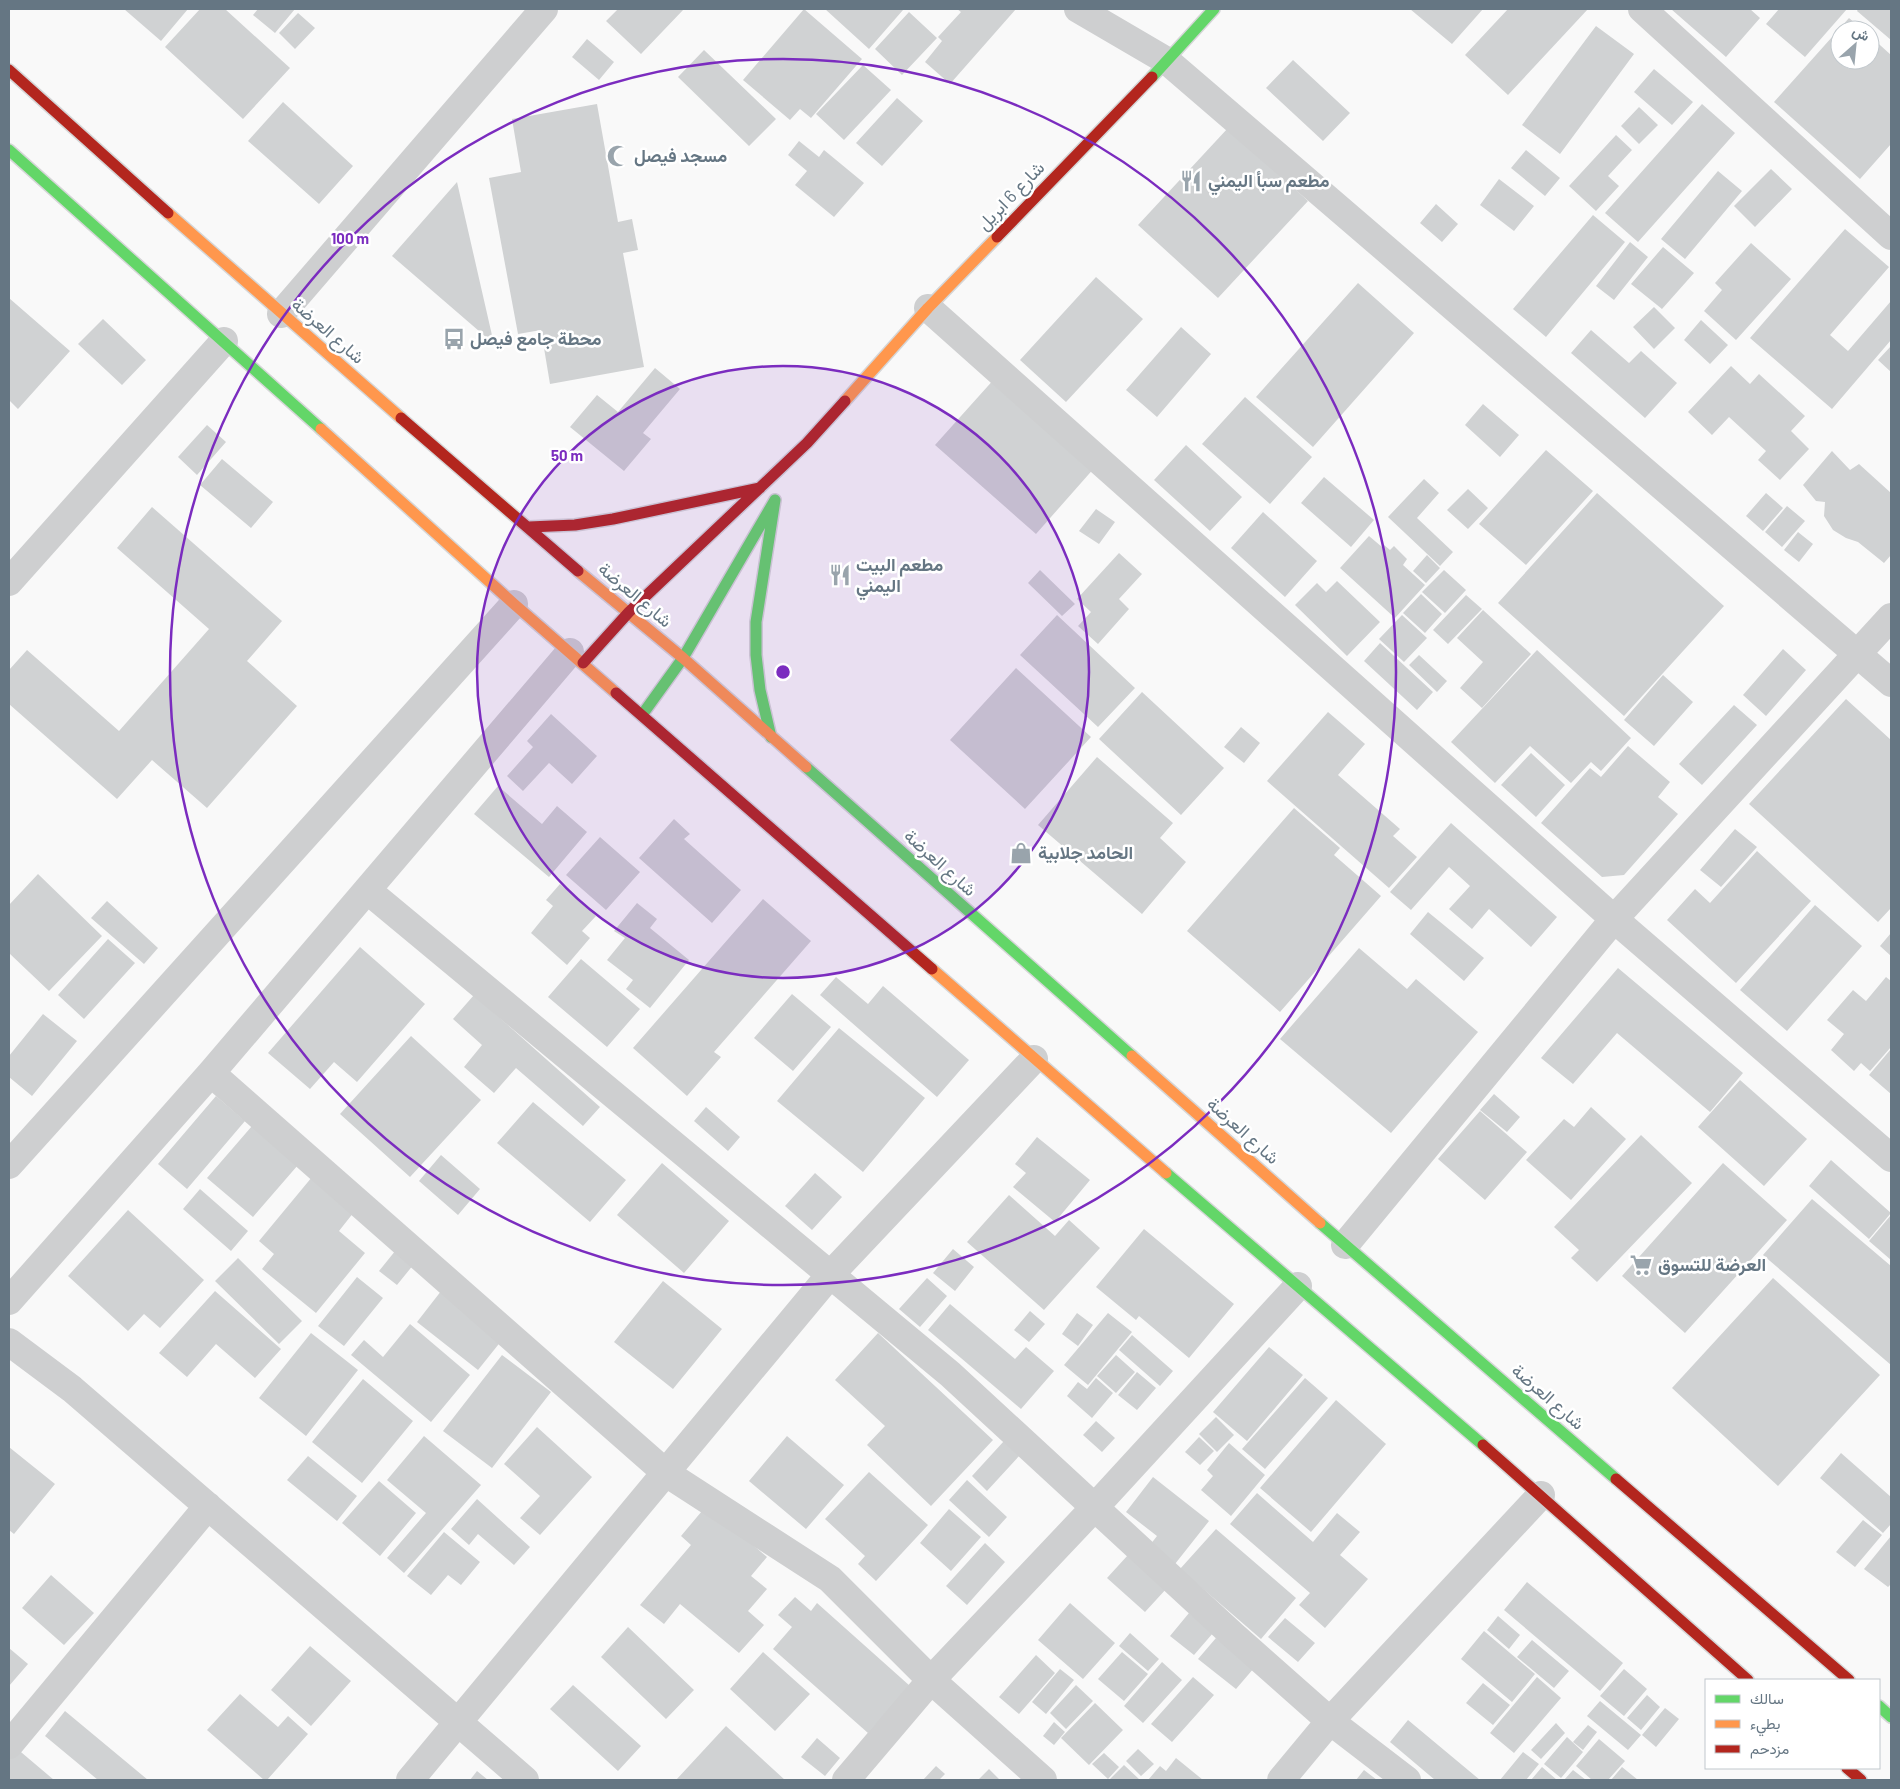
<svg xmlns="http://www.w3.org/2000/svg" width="1900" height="1789" font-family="Barlow,Vazirmatn,sans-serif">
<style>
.building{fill:#d0d2d3}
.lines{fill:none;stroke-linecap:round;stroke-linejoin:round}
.fast-casing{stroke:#d5d6d7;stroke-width:14}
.slow-casing{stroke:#d5d6d7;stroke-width:14}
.jam-casing{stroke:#d5d6d7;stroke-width:14}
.street{stroke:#cecfd0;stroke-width:28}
.fast{stroke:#63d668;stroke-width:11}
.slow{stroke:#ff974d;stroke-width:11}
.jam{stroke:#b3261e;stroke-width:11}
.ring{fill:none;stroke:#7b2cbf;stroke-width:2.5}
.labels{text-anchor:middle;stroke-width:5;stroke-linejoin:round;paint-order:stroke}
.poi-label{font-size:18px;font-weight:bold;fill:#657683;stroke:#fff;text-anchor:start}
.street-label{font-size:18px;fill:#657683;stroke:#fff}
.centre{fill:#7b2cbf;stroke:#fff;stroke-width:2.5}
.ring-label{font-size:15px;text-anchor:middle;font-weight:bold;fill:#7b2cbf;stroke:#fff;stroke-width:5;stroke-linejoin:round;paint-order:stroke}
</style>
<rect width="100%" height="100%" fill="#f9f9f9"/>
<path class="building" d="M124,9h64l-27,32z
M200,9h25l65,59 -47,51 -78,-72z
M258,9h37l-20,24 -22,-18z
M618,9h66l-43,45 -35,-33z
M804,9l58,50 -51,59 -11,-9 -10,11 -47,-40z
M825,9h77l1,1 -34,39z
M957,9h59l-66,75 -25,-22 17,-21 -4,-4 23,-25z
M1410,9h73l-31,35z
M1508,9h80l-80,86 -43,-40z
M1671,9h79l10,9 -34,39z
M1779,9h68l-42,48 -39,-33z
M1858,9h33v31l-34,-29z
M909,12l28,26 -35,37 -27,-26z
M298,13l17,15 -20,21 -16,-16z
M1849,18l14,12h-23v30h30v-24l21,19v89l-31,35 -86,-77z
M1596,26l38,28 -74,100 -38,-29z
M587,39l27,23 -15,18 -27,-23z
M704,50l72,69 -27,27 -71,-69z
M1293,60l57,53 -27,28 -57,-53z
M863,65l28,25 -47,50 -28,-26z
M1654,69l39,33 -21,23 -38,-33z
M897,98l26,23 -41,45 -26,-23z
M283,102l70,64 -34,38 -71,-63z
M597,104l21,118 14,-3 6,31 -15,3 21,114 -94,17 -9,-54 -23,4 -29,-156 32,-6 -9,-53z
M1702,104l33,29 -97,109 -33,-29z
M1639,107l19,18 -19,19 -18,-18z
M1228,128l80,73 -90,97 -80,-73z
M1616,135l16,15 -24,26 11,10 -23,25 -27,-25z
M799,141l20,16 5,-7 40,33 -30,34 -39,-32 12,-14 -19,-16z
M1526,150l34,28 -15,18 -34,-28z
M1771,169l21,20 -37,38 -21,-21z
M1718,171l24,20 -57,68 -24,-20z
M1499,179l35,27 -20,25 -34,-26z
M457,182l37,162 -102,-88z
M1436,204l22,20 -16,18 -22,-19z
M1593,215l32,27 -79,95 -33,-28z
M1845,229l44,38 -59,68 18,16 43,-50v39l-59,69 -82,-71z
M1630,242l18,15 -34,43 -18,-14z
M1751,243l40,36 -55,61 -32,-29 18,-21 -7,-7z
M1663,247l31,26 -32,36 -31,-25z
M1096,277l47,42 -77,83 -46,-42z
M1358,283l56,50 -101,114 -57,-50z
M9,298l61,53 -52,58 -9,-9z
M1654,307l21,21 -21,21 -21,-22z
M103,319l43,41 -24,25 -44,-41z
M1701,320l27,25 -18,19 -26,-24z
M1181,327l30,27 -54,63 -31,-27z
M1591,330l38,33 12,-12 36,32 -32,35 -74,-65z
M1891,346v26l-13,-12z
M1731,366l19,18 9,-10 46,42 -14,15 18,18 -29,31 -22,-20 8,-9 -37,-34 -17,18 -24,-23z
M655,368l25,21 -37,44 8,6 -27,32 -54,-44 27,-32 21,17z
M996,377l100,89 -60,68 -101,-89z
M1245,397l67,60 -42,47 -68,-60z
M1483,404l36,31 -19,22 -35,-32z
M207,425l19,17 -29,33 -19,-18z
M1186,445l56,52 -32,34 -56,-51z
M1546,450l47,41 -67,74 -47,-41z
M1832,451l18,19 9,-6 32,29v62l-7,8 -26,-21 -12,-4 -13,-8 -9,-14 1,-14 -9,-1 -13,-16z
M222,459l51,43 -22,26 -51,-43z
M1324,477l50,43 -23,27 -50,-44z
M1424,479l15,14 -22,25 36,34 -13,14 -52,-49z
M1468,489l20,19 -20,21 -21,-19z
M1597,493l127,113 -100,110 -126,-113z
M1766,493l17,15 -20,23 -17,-15z
M1787,506l18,15 -23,26 -17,-15z
M152,507l130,114 -35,40 50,45 -90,102 -55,-48 -35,39 -108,-95v-34l18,-20 92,81 90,-102 -92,-81z
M1096,509l19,13 -16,22 -20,-13z
M1263,512l54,49 -32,36 -54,-49z
M1798,532l15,12 -14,18 -15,-12z
M1369,536l13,11 2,-2 6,5 4,-4 13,13 -4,6 22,20 -30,33 -55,-50z
M1119,553l23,21 -23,25 10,10 -31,35 -20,-18 13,-14 -14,-13z
M1427,555l13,13 -14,15 -13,-12z
M1040,570l35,34 -13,12 -34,-33z
M1444,570l22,20 -21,23 -23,-21z
M1337,581l43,41 -33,34 -52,-51 22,-22 9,9z
M1421,594l21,20 -17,19 -22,-20z
M1466,595l16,14 -34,35 -15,-14z
M1483,610l48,44 -49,54 -22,-20 23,-26 -26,-24z
M1057,615l78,73 -37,39 -78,-72z
M1402,615l25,23 -23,24 -25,-23z
M1380,643l53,49 -16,18 -53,-49z
M1783,649l23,21 -40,46 -23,-21z
M1537,650l94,88 -30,33 -10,-9 -20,21 -41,-37 -35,37 -44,-41z
M1419,655l28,26 -10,11 -28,-27z
M1016,668l75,69 -66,72 -75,-69z
M1663,675l30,27 -39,44 -30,-26z
M1142,692l82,76 -43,47 -82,-76z
M1846,699l45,41v168l-13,14 -129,-118z
M1734,705l23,20 -55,60 -23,-21z
M1328,712l37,32 -27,31 62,54 -7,7 24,21 -28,31 -122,-107z
M551,714l46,42 -25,28 -23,-21 -26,28 -16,-15 26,-29 -6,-6z
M1241,727l19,16 -16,20 -20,-16z
M1628,746l42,36 -12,15 20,17 -54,61 -22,2 -61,-54 49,-55 11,9z
M1531,753l34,32 -29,32 -35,-32z
M1097,757l76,66 -13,15 26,24 -44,52 -104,-89z
M498,786l44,38 15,-18 30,26 -38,45 -75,-63z
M1294,808l46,40 -6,7 47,41 -101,116 -93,-81z
M674,819l16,15 -6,5 57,51 -29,33 -73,-65z
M1451,823l106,94 -26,30 -42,-38 -17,20 -23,-20 21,-23 -21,-19 -38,43 -21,-18z
M1735,829l22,18 -36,40 -21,-17z
M600,837l40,35 -34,38 -40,-35z
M1757,851l54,50 -75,82 -69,-63 28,-31 15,14z
M38,874l64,62 -53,55 -40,-38v-48z
M560,884l36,32 -14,15 8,7 -23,27 -36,-32 22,-27 -7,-6z
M763,899l48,42 -97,111 7,5 -34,39 -54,-48z
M107,901l51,47 -14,16 -53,-46z
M637,903l20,16 -7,9 39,32 -39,48 -24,-19 7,-9 -26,-20 18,-22 -11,-7z
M1815,905l47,41 -75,85 -47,-41z
M1428,912l56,46 -20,23 -54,-47z
M1891,933v23l-11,-10z
M108,939l27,24 -51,56 -26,-24z
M360,947l65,57 -68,78 -23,-20 -24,27 -42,-36z
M1359,948l48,41 9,-10 62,53 -87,101 -111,-94z
M581,959l59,50 -33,38 -59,-50z
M1618,968l125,105 -33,39 -93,-79 -44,51 -32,-26z
M836,977l32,27 15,-18 86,74 -32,37 -117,-102z
M1886,977l5,4v66l-21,24 -9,-8 -7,8 -23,-21 13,-16 -17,-14 26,-30 13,11z
M792,994l39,33 -38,44 -39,-33z
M474,995l126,112 -17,19 -67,-58 -22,25 -30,-26 18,-22 -29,-26z
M43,1014l34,27 -45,55 -23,-19v-21z
M839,1028l86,70 -62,74 -86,-71z
M411,1036l70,64 -71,77 -70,-63z
M1891,1049v45l-22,-19z
M1740,1080l67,59 -43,47 -66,-59z
M1494,1094l26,23 -13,15 -27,-22z
M216,1096l29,25 -58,68 -29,-25z
M533,1102l93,78 -36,42 -93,-79z
M706,1107l34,30 -12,14 -34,-30z
M1591,1107l35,32 -55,61 -45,-40 38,-41 10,8z
M1480,1111l47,41 -42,48 -47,-41z
M252,1126l46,39 -45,52 -46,-39z
M1641,1135l51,48 -95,99 -26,-24 8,-8 -25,-23z
M1037,1137l53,43 -35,42 -42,-35 13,-14 -11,-9z
M441,1155l39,34 -22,26 -39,-34z
M1831,1160l60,53 -22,26 -60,-53z
M662,1163l67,58 -45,52 -67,-58z
M1723,1163l64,57 -102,113 -63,-57z
M815,1173l27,24 -30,33 -27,-24z
M312,1177l42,35 -15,19 26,22 -49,60 -54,-44 12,-15 -15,-13z
M200,1189l48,42 -17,20 -48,-42z
M1009,1195l46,41 14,-16 31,28 -56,62 -77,-68z
M1812,1199l79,67v99l-128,-110z
M128,1210l76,70 -44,48 -16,-14 -16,17 -60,-55z
M1891,1215v45l-22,-19z
M1144,1229l90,75 -45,54 -50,-42 -3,4 -40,-33z
M400,1245l18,14 -21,26 -18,-14z
M953,1249l21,18 -19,24 -22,-18z
M238,1258l64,63 -23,23 -64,-63z
M357,1277l26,21 -39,48 -26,-20z
M927,1278l20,18 -27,31 -21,-18z
M1773,1278l107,97 -102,111 -106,-98z
M663,1281l59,48 -49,60 -59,-47z
M445,1286l61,49 -28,35 -61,-48z
M215,1291l66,58 -26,29 -39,-34 -29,33 -28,-24z
M950,1304l65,55 11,-12 28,24 -33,38 -93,-79z
M1030,1311l15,13 -16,18 -15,-12z
M1077,1313l16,12 -15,21 -16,-12z
M1108,1313l24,19 -44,53 -24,-20z
M410,1324l60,51 -39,47 -80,-67 13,-15 19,17z
M311,1333l47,37 -52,66 -47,-38z
M878,1333l115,107 -62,66 -64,-61 18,-19 -50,-46z
M1132,1335l41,36 -13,15 -41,-36z
M1269,1347l34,28 -56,66 -34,-29z
M502,1355l49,37 -59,76 -49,-37z
M1116,1355l19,17 -19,21 -19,-17z
M1137,1372l19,16 -19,22 -19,-15z
M1096,1378l17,15 -21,25 -25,-22 11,-14 9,7z
M1305,1378l23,20 -63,71 -23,-20z
M363,1379l50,42 -51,62 -50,-41z
M1336,1400l50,44 -75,88 -51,-44z
M1216,1417l18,18 -17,17 -18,-18z
M1096,1421l19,17 -13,14 -19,-17z
M537,1427l55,50 -52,58 -20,-17 20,-22 -36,-32z
M424,1436l57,49 -77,88 -17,-15 39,-45 -39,-33z
M787,1436l57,49 -38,44 -57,-48z
M1199,1437l15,14 -14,14 -15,-13z
M1004,1441l16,14 -33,36 -15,-15z
M1229,1443l36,32 -34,41 -30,-26 12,-14 -6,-6z
M9,1447l46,37 -41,50 -5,-4z
M1841,1453l50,44v27l-8,9 -63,-55z
M308,1456l49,40 -20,25 -50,-41z
M869,1472l59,53 -52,56 -18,-17 7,-8 -40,-37z
M1153,1477l56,44 -34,43 -25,-19 7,-9 -31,-24z
M967,1480l40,37 -18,20 -40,-37z
M379,1481l37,32 -36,43 -38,-33z
M1257,1493l56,49 24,-29 23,19 -20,23 28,24 -43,49 -26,-23 11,-12 -80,-69z
M477,1499l53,48 -16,18 -36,-31 -9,11 -18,-16z
M707,1505l60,52 -16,19 16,13 -19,22 16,14 -25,28 -59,-49 -16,20 -24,-19 51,-60 -10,-9z
M949,1509l32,28 -30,34 -31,-28z
M1863,1520l19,15 -27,32 -19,-15z
M1216,1529l80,69 -35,41 -81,-70z
M444,1532l36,30 -19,23 -13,-10 -17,20 -24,-19z
M1891,1536v48l-3,3 -24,-18z
M985,1543l20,19 -38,43 -21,-19z
M1128,1555l39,33 -22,24 -38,-34z
M51,1575l43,38 -30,32 -42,-37z
M1527,1582l96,81 -23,28 -96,-81z
M795,1597l16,14 6,-8 93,83 -42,47 -95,-84 19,-22 -14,-12z
M1070,1603l45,40 -32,36 -45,-39z
M1189,1613l24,20 -19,22 -24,-19z
M1498,1616l22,19 -11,14 -22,-19z
M1285,1618l30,25 -17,19 -30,-25z
M628,1627l66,63 -28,29 -65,-62z
M1484,1631l51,43 -23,28 -51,-43z
M1130,1633l29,26 -11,12 -29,-25z
M1216,1638l38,30 -18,21 -38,-30z
M1532,1640l37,31 -15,17 -37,-31z
M310,1646l41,35 -40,45 -40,-36z
M9,1648l19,16 -19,22z
M763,1652l47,42 -35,37 -45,-42z
M1122,1652l26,22 -24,27 -26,-22z
M1036,1655l19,18 -36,41 -20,-17z
M1162,1662l20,18 -39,43 -19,-17z
M1060,1669l14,11 -28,34 -14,-12z
M1624,1669l23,20 -23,27 -24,-20z
M1193,1677l21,18 -42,47 -21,-18z
M1537,1677l24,21 -47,55 -24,-20z
M1483,1683l27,22 -17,20 -27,-22z
M573,1685l68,61 -23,25 -68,-62z
M1076,1685l17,16 -27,28 -16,-16z
M240,1694l38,33 10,-11 20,18 -41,46h-3l-57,-50z
M1647,1695l13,12 -19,23 -14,-12z
M1600,1701l41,34 -13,15 -41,-34z
M1095,1703l28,27 -34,35 -28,-27z
M1665,1708l14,11 -23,28 -14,-12z
M65,1711l83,69h-50l-53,-44z
M1408,1720l72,60h-45l-45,-38z
M1054,1722l11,10 -11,13 -11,-9z
M1556,1723l9,10 -24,26 -10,-9z
M1588,1725l9,7 -14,18 -10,-8z
M726,1726l59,54h-109z
M1567,1737l16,15 -22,26 -17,-14z
M817,1738l23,20 -15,18 -24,-19z
M1599,1739l26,22 -17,19h-16l-16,-14z
M15,1747l39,33h-45v-25z
M1138,1749l16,15 -13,12 -15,-15z
M1523,1752l16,12 -13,16h-26z
M1104,1753l15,14 -11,12 -16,-15z
M1176,1758l27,22h-55l12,-14 6,5z
M1124,1765l16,15h-31z
M936,1766l9,8 -6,6h-16z
M1542,1767l15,13h-26z
M1622,1767l16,13h-27z
M989,1769l11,11h-22z
M1364,1770l13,10h-21z
M1573,1770l13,10h-22z
M477,1771l11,9h-18z"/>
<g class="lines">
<g class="fast-casing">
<path id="fast" d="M1152,77l62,-68
M9,150l312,279
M642,715l41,-57 92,-158
M771,737l-11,-47 -4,-35v-33l19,-122
M806,767l326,289
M1166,1173l317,272
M1320,1223l296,256
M1879,1706l12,11"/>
</g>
<g class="slow-casing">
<path id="slow" d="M168,213l233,205
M845,401l83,-93 69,-71
M321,429l193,175 102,89
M578,571l105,87 123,109
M932,969l234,204
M1132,1056l188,167"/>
</g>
<g class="jam-casing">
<path id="jam" d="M9,70l159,143
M997,237l155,-160
M401,418l177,153
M529,527l46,-2 38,-6 147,-31
M583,663l46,-51 178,-169 38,-42
M616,693l316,276
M1483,1445l265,235
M1616,1479l233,201
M1847,1768l14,12"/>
</g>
<path class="street" d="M1078,9l89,52 724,622
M1642,9l249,227
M928,308l686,611 277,239
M281,314l263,-305
M9,582l215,-241
M367,890l583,484 284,262 96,85 77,59
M211,1073l455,400 164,106 101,101 112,100
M9,1165l505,-561
M1345,1245l269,-326 277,-302
M9,1301l202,-228 359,-421
M9,1342l63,47 453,391
M9,1745l199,-239
M410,1780l419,-504 205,-217
M846,1780l85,-100 163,-172 204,-222
M1281,1780l49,-59 211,-226"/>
<use href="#fast" class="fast"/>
<use href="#slow" class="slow"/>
<use href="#jam" class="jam"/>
</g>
<circle cx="783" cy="672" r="306" fill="#7b2cbf" fill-opacity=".12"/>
<g class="ring">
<circle cx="783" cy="672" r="306"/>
<circle cx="783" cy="672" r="613"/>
</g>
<defs>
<g id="mosque-bare" transform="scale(1.725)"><path d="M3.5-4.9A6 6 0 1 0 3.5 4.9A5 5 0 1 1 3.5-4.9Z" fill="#99a4ac" stroke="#fff" stroke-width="2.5" paint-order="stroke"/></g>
<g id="restaurant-bare" transform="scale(1.725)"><path d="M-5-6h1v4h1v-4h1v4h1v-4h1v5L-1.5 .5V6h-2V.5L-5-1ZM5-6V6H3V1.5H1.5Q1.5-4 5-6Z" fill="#99a4ac" stroke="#fff" stroke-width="2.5" paint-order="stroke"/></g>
<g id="bus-bare" transform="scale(1.725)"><path d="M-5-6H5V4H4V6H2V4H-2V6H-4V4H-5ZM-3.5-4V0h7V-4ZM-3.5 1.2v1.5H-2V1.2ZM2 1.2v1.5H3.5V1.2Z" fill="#99a4ac" stroke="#fff" stroke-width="2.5" paint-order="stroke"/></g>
<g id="shop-bare" transform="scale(1.725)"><path d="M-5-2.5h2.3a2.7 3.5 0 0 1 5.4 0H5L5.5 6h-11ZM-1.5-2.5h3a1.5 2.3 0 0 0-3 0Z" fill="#99a4ac" stroke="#fff" stroke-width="2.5" paint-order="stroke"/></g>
<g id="supermarket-bare" transform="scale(1.725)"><path d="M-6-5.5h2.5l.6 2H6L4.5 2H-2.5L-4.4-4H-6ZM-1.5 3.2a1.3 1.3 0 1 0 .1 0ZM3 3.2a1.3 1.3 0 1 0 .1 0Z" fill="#99a4ac" stroke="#fff" stroke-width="2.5" paint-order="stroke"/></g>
</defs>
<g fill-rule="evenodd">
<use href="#mosque-bare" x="618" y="156"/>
<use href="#restaurant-bare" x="1191" y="181"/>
<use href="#bus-bare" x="454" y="339"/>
<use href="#restaurant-bare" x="840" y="575"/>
<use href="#shop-bare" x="1021" y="853"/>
<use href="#supermarket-bare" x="1641" y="1265"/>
</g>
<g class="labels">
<g class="poi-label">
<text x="634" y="162">مسجد فيصل</text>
<text x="1208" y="187">مطعم سبأ اليمني</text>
<text x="470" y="345">محطة جامع فيصل</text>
<text x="856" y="571">مطعم البيت<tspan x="856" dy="21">اليمني</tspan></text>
<text x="1038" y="859">الحامد جلابية</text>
<text x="1658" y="1271">العرضة للتسوق</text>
</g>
<g class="street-label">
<text transform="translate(1011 196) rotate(-46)" y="6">شارع 6 ابريل</text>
<text transform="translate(328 331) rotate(41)" y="6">شارع العرضة</text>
<text transform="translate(635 595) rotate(40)" y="6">شارع العرضة</text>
<text transform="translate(940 863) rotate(42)" y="6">شارع العرضة</text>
<text transform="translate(1243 1131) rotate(42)" y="6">شارع العرضة</text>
<text transform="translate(1548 1397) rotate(41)" y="6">شارع العرضة</text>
</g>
</g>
<circle cx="783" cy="672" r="8" class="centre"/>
<g class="ring-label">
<text x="350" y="244">100 m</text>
<text x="567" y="461">50 m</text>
</g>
<rect width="1900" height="1789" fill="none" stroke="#657683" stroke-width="20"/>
<rect x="1705" y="1679" width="175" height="90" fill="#ffffff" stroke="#c1c8cd"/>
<rect x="1715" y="1695" width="25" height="8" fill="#63d668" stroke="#c1c8cd"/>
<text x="1750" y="1704" font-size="15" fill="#657683">سالك</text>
<rect x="1715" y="1720" width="25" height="8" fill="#ff974d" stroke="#c1c8cd"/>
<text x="1750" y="1729" font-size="15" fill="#657683">بطيء</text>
<rect x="1715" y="1745" width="25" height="8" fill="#b3261e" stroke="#c1c8cd"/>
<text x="1750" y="1754" font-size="15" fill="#657683">مزدحم</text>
<g transform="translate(1855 45) rotate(27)"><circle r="24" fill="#ffffff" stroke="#c1c8cd"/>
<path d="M0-4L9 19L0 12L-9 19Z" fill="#99a4ac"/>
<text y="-8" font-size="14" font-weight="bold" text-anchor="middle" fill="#657683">ش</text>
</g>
</svg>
